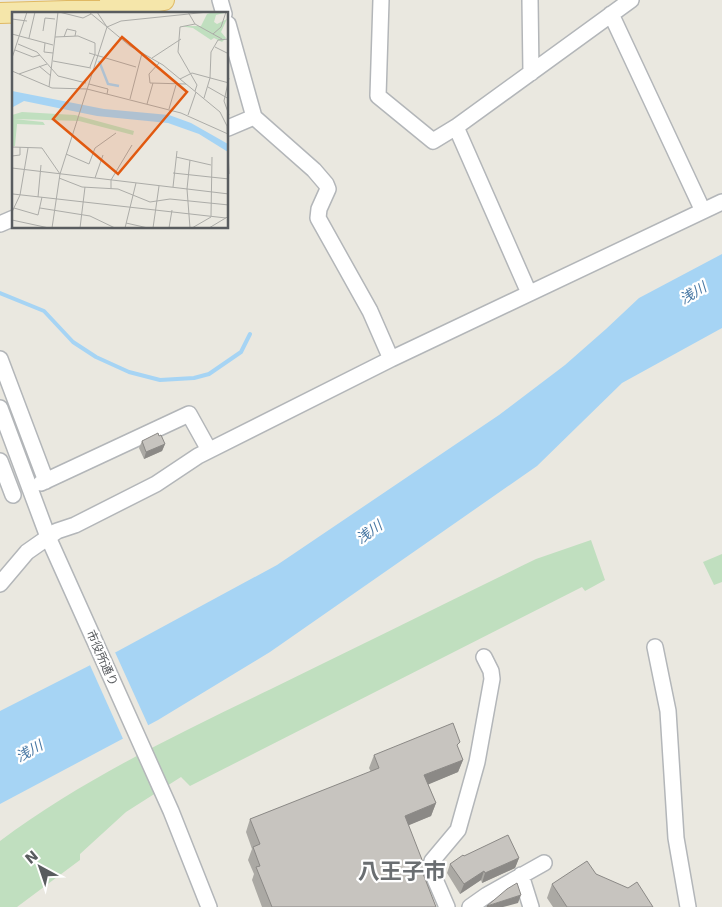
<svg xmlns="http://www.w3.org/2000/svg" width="722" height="907" font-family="'DejaVu Sans','Noto Sans JP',sans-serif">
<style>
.green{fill:#c0dfbf}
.water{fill:#a6d4f4}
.pier{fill:#eae8e0}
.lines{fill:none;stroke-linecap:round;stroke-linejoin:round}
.stream{stroke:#a6d4f4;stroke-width:4}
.minor-casing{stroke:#b3b6b9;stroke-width:18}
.major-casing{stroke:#e0b963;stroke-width:22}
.minor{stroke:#fff;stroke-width:15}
.major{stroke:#f5e6aa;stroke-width:20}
.wall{fill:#aba9a4}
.shaded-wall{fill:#8b8986}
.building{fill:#c7c4bf;stroke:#8b8986}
.labels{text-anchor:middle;stroke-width:4.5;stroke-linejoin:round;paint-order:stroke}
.street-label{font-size:12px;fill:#595c5f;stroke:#fff}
.water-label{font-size:14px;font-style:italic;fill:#4777a3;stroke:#fff}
.town-label{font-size:22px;font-weight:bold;fill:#6a6e71;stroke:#fff}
.inset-river{fill:none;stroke:#a6d4f4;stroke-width:2.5}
.inset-road{fill:none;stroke:#acaca8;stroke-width:1}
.view{fill:#e15910;fill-opacity:0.15;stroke:#e15910;stroke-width:2.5}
.inset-edge{fill:none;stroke:#595c5f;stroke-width:2.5}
</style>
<rect width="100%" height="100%" fill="#eae8e0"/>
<path class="green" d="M591,540l14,40 -20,11 -3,-4 -392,199 -9,-9 -55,35 -46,42v6l-63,47h-17v-66c83,-62 178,-107 271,-152 88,-43 177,-87 265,-130z
M722,554v28l-8,3 -11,-23z"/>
<path class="water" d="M722,254v74l-100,55 -85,83 -267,186 -112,68 -158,84v-93l118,-60 159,-86 222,-150 66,-50 41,-36 33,-31z"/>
<path class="pier" d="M114,650l35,77 -25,14 -35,-78z"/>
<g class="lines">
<path class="stream" d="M0,293l44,18 29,31 23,15 33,15 31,8 34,-2 15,-4 32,-22 9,-18"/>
<g class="minor-casing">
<path id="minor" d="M220,0l4,14
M381,0l-3,96 55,45 23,-14 175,-127
M530,0l1,73
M611,14l92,197
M228,24l26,93 60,53 12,14 2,5 -9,20 -1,9 52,93 21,48
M456,127l73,166
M228,128l26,-11
M0,224l14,-6
M0,359l46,122
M0,408l48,129 123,274 38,96
M0,461l13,34
M41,483l148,-69 20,36
M0,584l27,-32 30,-21 18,-6 81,-41 42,-28 193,-97 331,-157
M655,647l13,64 8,127 12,69
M521,875l10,32
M447,907l-16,-37 1,-9 26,-31 19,-68 15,-83 -1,-8 -7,-14
M470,907l17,-12 57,-32"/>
</g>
<g class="major-casing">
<path id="major" d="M0,13l101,-3 20,-2 43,-8"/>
</g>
<use href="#minor" class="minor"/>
<use href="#major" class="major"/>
</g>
<path class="wall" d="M159,436l6,8 -3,7 -18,8 -5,-11 3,-7z
M458,748l5,12 -5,12 -30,12 8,19 -5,13 -23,9 16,51 12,31h-174l-10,-27 2,-6 -6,-14 4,-11 -6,-17 4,-13 121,-47 -2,-4 5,-13z
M464,856l55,2 -4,10 -33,15 -1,-3 -21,14 -13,-21 3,-9z
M596,874l57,33h-100l-6,-9 5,-14z"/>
<path class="shaded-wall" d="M165,444l-3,7 -18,8 2,-7z
M463,760l-5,12 -38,16 4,-13z
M436,803l-5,13 -31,13 5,-13z
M519,858l-4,10 -33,15 3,-10z
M426,870l-4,12v-11z
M484,871l-3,9 -21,14 4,-10z
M521,895l-3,8 -15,4h-17l1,-1z"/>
<path class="building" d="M158,433l1,3 2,-1 4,9 -19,8 -4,-11z
M453,723l7,19 -3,3 6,15 -39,15 12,28 -31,13 21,54 -4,1 14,36h-164l-16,-40 4,-1 -7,-19 7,-3 -10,-25 129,-51 -5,-13z
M508,835l11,23 -34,15 -1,-2 -20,13 -14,-20 13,-9 1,1z
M587,861l9,13 32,14 9,-6 16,25h-86l-15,-23z
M517,883l4,12 -34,11 20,-17z"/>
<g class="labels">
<g class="street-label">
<text transform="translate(102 658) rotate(66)" y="4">市役所通り</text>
</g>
<g class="water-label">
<text transform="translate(693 293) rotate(-31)" y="5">浅川</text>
<text transform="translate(369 532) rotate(-35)" y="5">浅川</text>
<text transform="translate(29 751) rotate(-29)" y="5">浅川</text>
</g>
<g class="town-label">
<text x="402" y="879">八王子市</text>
</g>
</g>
<g transform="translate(12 12)">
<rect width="216" height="216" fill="#eae8e0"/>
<path d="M201,0h15l-12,3 -2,7 3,2 10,-5 -6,13 5,6 -4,4 -8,-4 -3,2 -18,-12 -14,-2h22l6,-12zM10,100l53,3 59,16 -1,4 -54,-14 -65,-2 29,3 2,3 -28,-1 -2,22h-3v-31z" fill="#c0dfbf"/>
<path d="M0,79l92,18 65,6 22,8 37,21v8l-29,-18 -31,-11 -71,-7 -73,-15 -11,6z" fill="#a6d4f4"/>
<path class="inset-river" d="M87,49l9,23 11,2"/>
<path class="inset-road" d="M47,0l24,6 8,-4M77,0l41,34 33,19 57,47 7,14 2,48M85,0l10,15M176,0l7,12 27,15M0,7l15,2M183,12l-15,3 -2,25 19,33 -2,6M95,15l14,-6 87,-9M31,19l2,-13 10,1M0,22l41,11M201,22l8,-7 5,-15M43,25l23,-1 17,7v11l-5,13M52,25l3,-8 9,2 -1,5M17,26l6,-26M33,31l-1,9 9,1M6,32l19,8 21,24 28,7M203,35l14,7M3,38l18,7 7,-2M77,41l47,14M0,46l15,-46M140,46l29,-19M41,49l38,7M147,51l-10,11 1,9 36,1M27,54l12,10M0,59l40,17 35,1 94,24 47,21M7,62l28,-10M217,66l-5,23 5,14M168,67l12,-6 37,10M77,72l19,5 -1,5M37,75l9,-75M196,75l21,12M192,86l6,-20 1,-26 7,-12 11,-1M118,87l12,-46M135,92l6,-21M157,97l7,-24M176,103l8,-23M0,135l30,1 18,26M54,142l23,10 6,-16 21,-15M0,144l8,-1v-8M164,145l35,8M0,156l217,26M161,161l56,6M47,166l23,9 36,2 32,13 20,-3 59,6M83,166l8,-23M161,175l4,-36M99,177v-9l21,-35M1,182l213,24M26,185l3,-32M2,196l24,7 4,-18M28,196l50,8 25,12M0,200l8,-17 8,-47M199,204l1,-59M0,208l37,8M114,211l22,5M40,216l8,-54 47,-147M68,216l5,-41M113,216l11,-45M141,216l6,-42M157,216l3,-18M178,216l-3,-39 3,-29M180,216l19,-11M197,216l20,-12"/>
<path class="view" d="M110,25l65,55 -69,82 -65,-55z"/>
<rect width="216" height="216" class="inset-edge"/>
</g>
<g transform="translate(40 867) rotate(320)" stroke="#ffffff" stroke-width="4" paint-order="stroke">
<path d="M0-4L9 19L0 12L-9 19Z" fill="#595c5f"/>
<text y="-8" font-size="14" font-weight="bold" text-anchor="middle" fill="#595c5f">N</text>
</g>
</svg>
